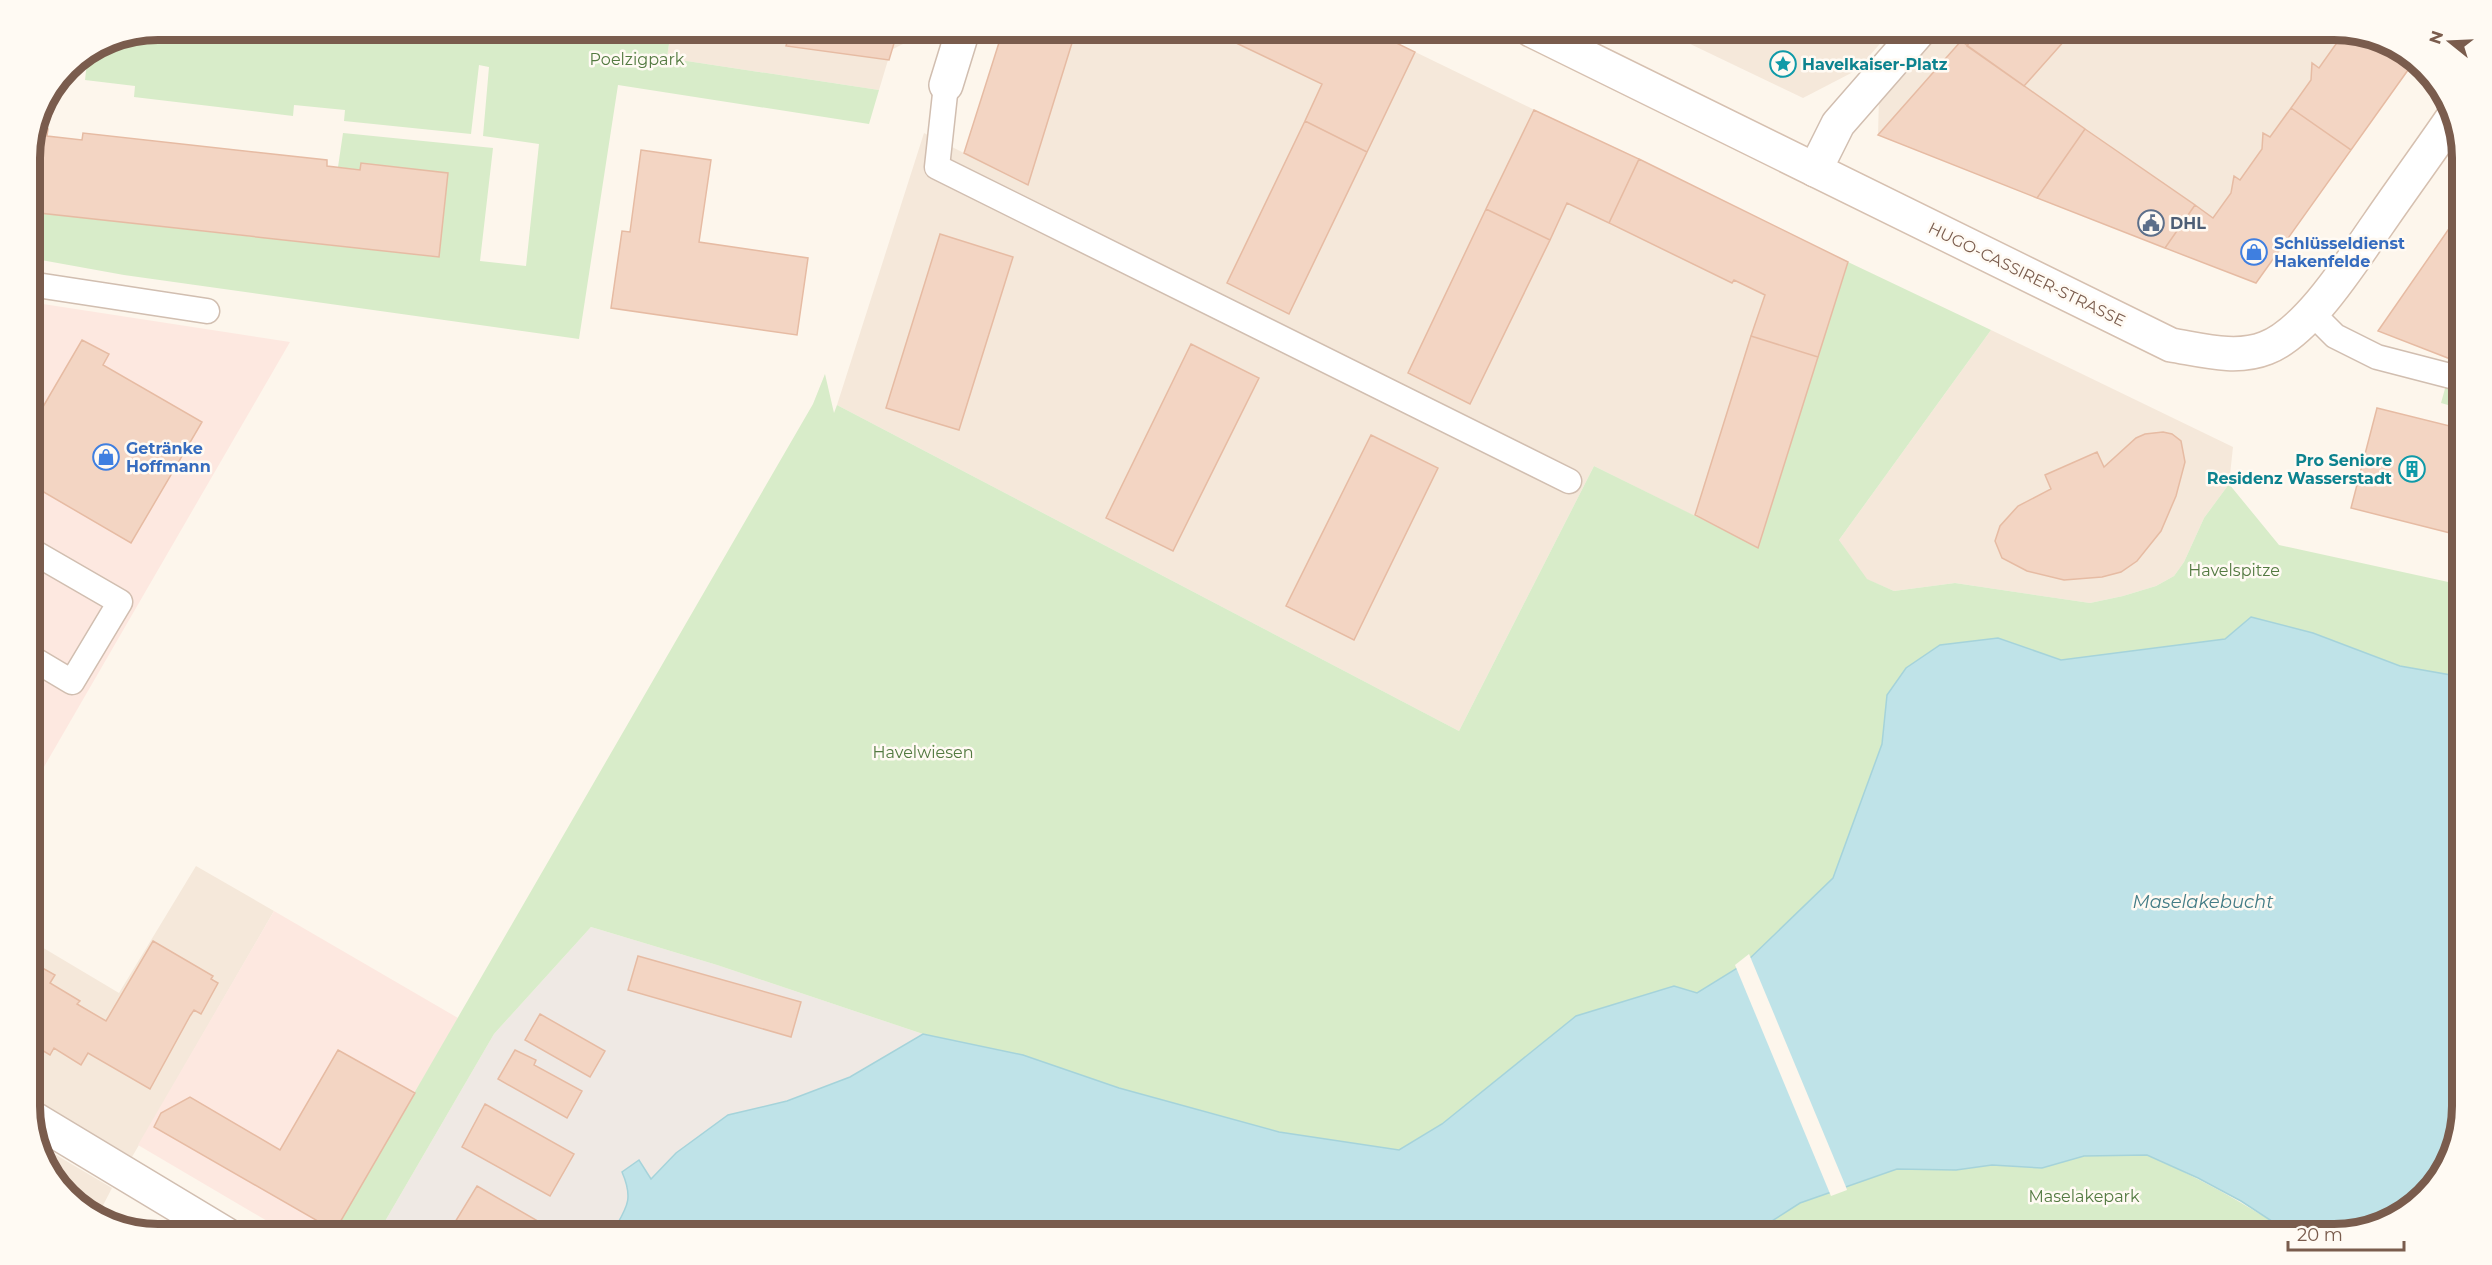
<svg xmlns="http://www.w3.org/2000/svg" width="2492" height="1265" font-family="Montserrat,sans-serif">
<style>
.residential{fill:#f5e8da}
.commercial{fill:#fde8e0}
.industrial{fill:#efe9e4}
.green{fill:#d8ecc9}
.water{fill:#bfe3e8;stroke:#a5d3da;stroke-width:1.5}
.pier{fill:#fdf6ec}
.building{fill:#f3d5c3;stroke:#e6bba3;stroke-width:1.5}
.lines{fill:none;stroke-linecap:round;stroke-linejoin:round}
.lane-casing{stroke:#d1beb0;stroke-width:27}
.street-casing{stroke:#d1beb0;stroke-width:36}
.secondary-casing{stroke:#d6c0b0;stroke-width:36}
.lane{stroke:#fff;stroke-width:24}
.street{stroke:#fff;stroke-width:33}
.secondary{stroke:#fff;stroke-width:33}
.labels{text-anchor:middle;stroke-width:5;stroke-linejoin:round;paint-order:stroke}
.park-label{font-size:16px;fill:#537a41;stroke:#fffaf3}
.culture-label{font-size:16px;font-weight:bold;fill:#0d838f;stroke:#fffaf3;text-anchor:start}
.service-label{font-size:16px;font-weight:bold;fill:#4e5e75;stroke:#fffaf3;text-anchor:start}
.shop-label{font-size:16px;font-weight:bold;fill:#366cbe;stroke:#fffaf3;text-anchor:start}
.street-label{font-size:16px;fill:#7a5c4d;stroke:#fffaf3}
.water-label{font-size:18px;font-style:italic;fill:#437c86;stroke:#fffaf3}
.rim{fill:none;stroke:#7a5c4d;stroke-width:8}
</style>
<rect width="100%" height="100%" fill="#fdf6ec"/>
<path class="residential" d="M671,30h260l-40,20 -12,40 -212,-32z
M1003,30h367l478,232 -90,286 -164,-82 -135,265 -622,-326 87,-272 40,20z
M1661,30h231l-35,40 -54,28z
M1939,30h394l57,13 23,20 -157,220 -378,-148 1,-38z
M1991,330l242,117 -4,37 -25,34 -20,44 -10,14 -18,10 -33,10 -33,7 -135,-20 -61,8 -28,-12 -27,-39z
M196,866l78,45 -142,246 -102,-60v-157l89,53z
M41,1146l71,42 -15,29 -45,-40z"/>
<path class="commercial" d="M30,302l260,40 -260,449z
M274,911l184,107 -125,217h-42l-153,-90z"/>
<path class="industrial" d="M591,927l126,38 206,69 -73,43 -63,24 -59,14 -52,38 -26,26 -11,-18 -17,11 8,17v11l-20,35h-233l117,-201z"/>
<path class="green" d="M159,30h512l-4,28 212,32 -10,34 -251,-39 -39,254 -455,-64 -94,-17v-46l408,45 10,-84 -87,-10 -1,7 -22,-3 5,-34 150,15 -13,113 46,5 13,-122 -56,-8 6,-69 -10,-2 -8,69 -127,-13 1,-11 -51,-5 -1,11 -159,-19 1,-11 -50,-6 2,-18 -9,-1 32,-21z
M45,101l5,1 -2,27 -12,-1 4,-19z
M1848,262l143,68 -152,210 28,39 27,12 61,-8 135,20 33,-7 33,-10 18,-10 10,-14 20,-44 25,-34 50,61 183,40v92l-62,-11 -87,-33 -62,-16 -26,22 -164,21 -63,-22 -111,57 -5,49 -49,134 -89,86 -47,29 -23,-7 -98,30 -134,108 -43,26 -120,-18 -160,-44 -96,-33 -100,-21 -206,-69 -126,-38 -97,107 -117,201h-45l481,-831 12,-30 9,39 3,-8 622,326 135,-265 164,81z
M2462,348v61l-21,-6 12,-43z
M2148,1155c51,23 98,49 145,80h-543l50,-32 97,-34 59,1 36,-5 50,3 42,-12z"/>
<path class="water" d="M2251,617l62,16 87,33 62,11v429l-13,57 -45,50 -71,22h-40l-52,-34 -43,-23 -51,-23 -63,1 -42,12 -50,-3 -36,5 -59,-1 -97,34 -50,32h-1139c14,-26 24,-33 11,-63l17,-12 12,19 25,-26 52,-38 59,-14 63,-24 73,-43 100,21 96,33 160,44 120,18 43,-26 134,-108 98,-30 23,7 47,-29 89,-86 49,-134 5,-49 19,-27 34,-23 58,-7 63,22 164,-21z"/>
<path class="pier" d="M1749,954l97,233 1,3 -16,6 -96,-231z"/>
<path class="building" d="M791,30h107l-9,30 -103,-14z
M1003,30h73l-48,155 -64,-32z
M1209,30h161l45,22 -48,100 -62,-31 17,-37z
M1978,30h96l-50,56 -57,-40z
M2342,32l48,11 23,20 -62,87 -60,-42 20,-28 1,-17 7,5 22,-31z
M1961,41l124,88 -48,69 -159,-63z
M2291,108l60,42 -95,133 -91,-35 30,-43 18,13 18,-25 3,-17 6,4 22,-31 1,-16 7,4z
M1534,110l105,49 -30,64 -42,-20 -17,37 -64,-31z
M1305,121l62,31 -78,162 -62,-31z
M36,128l12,1 -1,7 35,4 1,-7 244,27v6l33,4 1,-7 87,10 -9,84 -409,-45v-61z
M2085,129l110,76 -30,43 -128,-50z
M641,150l70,10 -12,82 109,16 -11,77 -186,-27 11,-77 8,1z
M1639,159l209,103 -30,95 -67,-21 14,-41 -31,-15 -2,3 -123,-60z
M1486,209l64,31 -80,164 -62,-31z
M2462,210v138l-9,12 -75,-29z
M940,234l73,23 -54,173 -73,-22z
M1751,336l67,21 -60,191 -63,-33z
M82,340l27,14 -6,11 99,57 -71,121 -101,-59v-55z
M1191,344l68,34 -86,173 -67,-33z
M2377,408l85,21v107l-111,-28z
M2163,432l9,2 9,7 4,21 -9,34 -15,35 -24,30 -16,11 -19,5 -38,3 -37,-9 -25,-13 -7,-17 5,-15 18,-20 33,-17 -6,-14 52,-23 7,15 32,-29 9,-4z
M1371,435l67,33 -84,172 -68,-34z
M153,941l60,35 -2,3 7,4 -17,31 -7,-4 -4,6 -40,73 -62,-36 -7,12 -27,-17 -4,7 -20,-12v-82l25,14 -5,8 30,18 -3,3 29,17z
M638,956l163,46 -10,35 -163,-47z
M540,1014l65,37 -15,26 -65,-37z
M338,1050l77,43 -80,138 -181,-104 7,-14 29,-16 90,53z
M515,1050l21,10 -2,5 48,26 -15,27 -69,-39z
M485,1104l89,50 -24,42 -88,-49z
M477,1186l85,49h-107l-6,-3z"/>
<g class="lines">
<g class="lane-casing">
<path id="lane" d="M946,85l-9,82 632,314
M30,284l177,27
M2311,312l24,24 42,21 85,22
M30,550l90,52 -48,80 -42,-25"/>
</g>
<g class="street-casing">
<path id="street" d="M946,85l17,-55
M1815,170l23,-46 82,-94
M31,1117l196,118"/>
</g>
<g class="secondary-casing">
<path id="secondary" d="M1531,30l640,315c31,5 65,15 95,3 42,-16 86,-87 112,-124 24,-35 49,-69 73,-104"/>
</g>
<use href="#lane" class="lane"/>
<use href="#street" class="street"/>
<use href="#secondary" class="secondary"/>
</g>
<defs>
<g id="sight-ring" transform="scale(1.35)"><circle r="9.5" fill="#fffaf3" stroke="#0f9aa8" stroke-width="1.5"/><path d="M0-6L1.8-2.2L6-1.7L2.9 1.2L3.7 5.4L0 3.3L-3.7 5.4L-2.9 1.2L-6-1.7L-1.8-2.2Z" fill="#0f9aa8"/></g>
<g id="civic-ring" transform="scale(1.35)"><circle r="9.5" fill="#fffaf3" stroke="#5c6f8a" stroke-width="1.5"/><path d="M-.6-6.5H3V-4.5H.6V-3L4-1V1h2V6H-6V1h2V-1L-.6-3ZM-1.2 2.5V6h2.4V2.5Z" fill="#5c6f8a"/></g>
<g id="shop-ring" transform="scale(1.35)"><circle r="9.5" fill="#fffaf3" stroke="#3f7fe0" stroke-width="1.5"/><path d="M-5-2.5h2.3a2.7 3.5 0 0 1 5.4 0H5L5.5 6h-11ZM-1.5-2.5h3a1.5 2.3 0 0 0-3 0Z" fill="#3f7fe0"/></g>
<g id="building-ring" transform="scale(1.35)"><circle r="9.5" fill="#fffaf3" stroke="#0f9aa8" stroke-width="1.5"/><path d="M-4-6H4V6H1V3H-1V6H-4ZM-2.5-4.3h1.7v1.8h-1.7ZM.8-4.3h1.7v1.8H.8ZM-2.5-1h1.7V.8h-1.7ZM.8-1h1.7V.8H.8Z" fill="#0f9aa8"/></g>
</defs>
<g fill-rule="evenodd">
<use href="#sight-ring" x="1783" y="64"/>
<use href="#civic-ring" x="2151" y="223"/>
<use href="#shop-ring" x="2254" y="252"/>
<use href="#shop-ring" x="106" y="457"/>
<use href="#building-ring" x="2412" y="469"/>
</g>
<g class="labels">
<g class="park-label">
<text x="637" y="65">Poelzigpark</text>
<text x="2234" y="576">Havelspitze</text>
<text x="923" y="758">Havelwiesen</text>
<text x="2084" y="1202">Maselakepark</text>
</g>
<g class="culture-label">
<text x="1802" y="70">Havelkaiser-Platz</text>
<text x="2392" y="466" text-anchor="end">Pro Seniore<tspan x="2392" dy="18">Residenz Wasserstadt</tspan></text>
</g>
<g class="service-label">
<text x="2170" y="229">DHL</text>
</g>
<g class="shop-label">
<text x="2274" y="249">Schlüsseldienst<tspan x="2274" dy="18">Hakenfelde</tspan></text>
<text x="126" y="454">Getränke<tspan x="126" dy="18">Hoffmann</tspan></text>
</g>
<g class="street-label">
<text transform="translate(2027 274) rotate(26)" y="6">HUGO-CASSIRER-STRASSE</text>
</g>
<g class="water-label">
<text x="2203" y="908">Maselakebucht</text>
</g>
</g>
<path d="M0 0H2492V1265H0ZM158 40H2334A118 118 0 0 1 2452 158V1106A118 118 0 0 1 2334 1224H158A118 118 0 0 1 40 1106V158A118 118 0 0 1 158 40Z" fill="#fffaf3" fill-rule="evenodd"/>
<path class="rim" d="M158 40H2334A118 118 0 0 1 2452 158V1106A118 118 0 0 1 2334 1224H158A118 118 0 0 1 40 1106V158A118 118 0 0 1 158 40Z"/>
<g transform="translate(2450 42) rotate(288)" stroke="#fffaf3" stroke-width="4.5" paint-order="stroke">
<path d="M0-4.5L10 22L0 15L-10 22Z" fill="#7a5c4d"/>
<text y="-9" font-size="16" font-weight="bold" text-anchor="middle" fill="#7a5c4d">N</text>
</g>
<path d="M2288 1241v9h116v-9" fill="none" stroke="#7a5c4d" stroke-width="3"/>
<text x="2297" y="1241" font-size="18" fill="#7a5c4d" stroke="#fffaf3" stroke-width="4.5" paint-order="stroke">20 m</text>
</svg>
